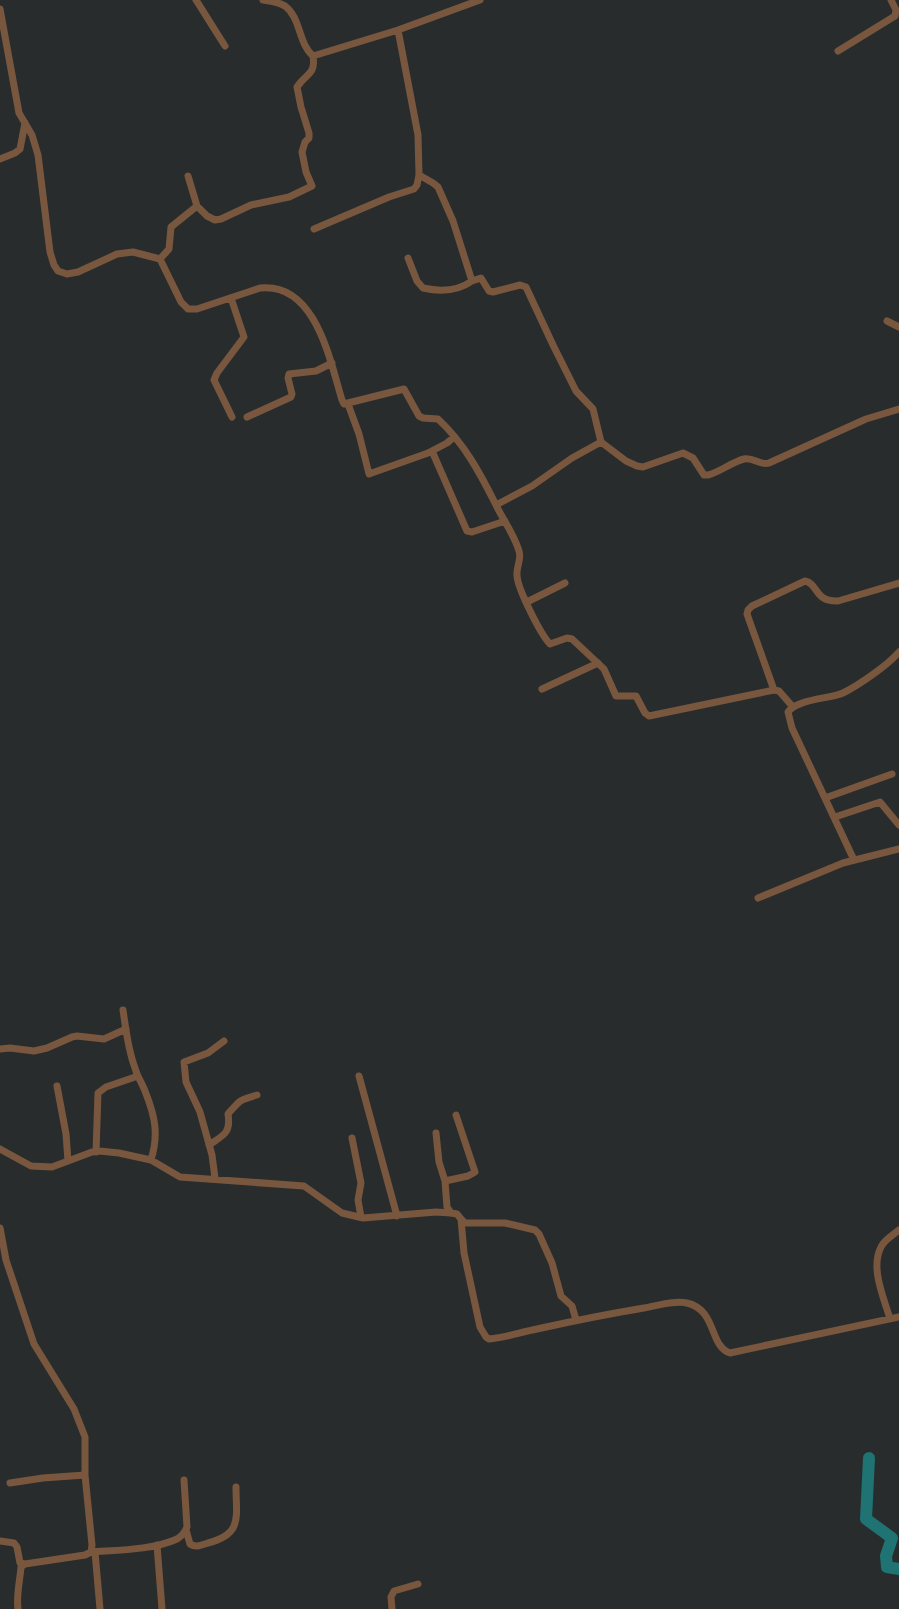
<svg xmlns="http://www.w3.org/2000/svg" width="899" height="1609" font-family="Helvetica,sans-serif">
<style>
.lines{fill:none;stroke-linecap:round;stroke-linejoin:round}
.river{stroke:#1f7373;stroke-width:12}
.minor{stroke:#78573e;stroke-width:7}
</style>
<rect width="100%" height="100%" fill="#292c2c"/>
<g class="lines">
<path class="river" d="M869,1458l-3,61 26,19 -6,18 1,11 12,2"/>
<path class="minor" d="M196,0l29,46
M263,0c7,1 16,2 22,6 16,12 13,37 28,50l85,-26 82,-30
M0,9l19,104 13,22 6,20 12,97 4,13 4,6 9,3 11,-2 39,-18 16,-2 27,7 21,43 7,7h9l63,-21c56,-6 70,73 82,112l2,4 60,-15 15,27 4,2 15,1c26,24 42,54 58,86 7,15 18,29 23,46 3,8 -3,16 -2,24 0,13 24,60 33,69l17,-6 5,1 32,30 12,27h20l9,17 4,3 125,-26 5,1 14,16
M398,30l20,105 1,40 14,8 5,4 15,34 19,60 9,-3 8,13 4,1 27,-7 6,2 27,58 23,46 17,18 8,33 25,19 11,5 6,1 40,-14 10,5 11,17h4c12,-3 24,-13 36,-16 10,-2 16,7 25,4l97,-44 33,-10
M838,51l57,-35 1,-6 -5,-10
M0,159l15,-6 5,-4 5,-26
M188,176l9,30 10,10 8,4 6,-1 30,-14 38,-8 23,-11 -6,-14 -4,-20 3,-10 4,-4v-5l-8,-26 -4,-20c9,-14 19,-12 16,-31
M314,229l75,-32 25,-8 3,-4 2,-10
M408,258l9,23 6,7c18,4 35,3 49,-7
M160,259l9,-10 2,-22 26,-21
M231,298l13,39 -27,36 -3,7 18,37
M887,321l12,6
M348,404l11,30 10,40 59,-21 19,-10 7,-6
M247,417l44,-20 1,-3 -4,-16 1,-4 27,-3 16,-8
M432,451l35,80 5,1 33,-11
M496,505l36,-19 40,-28 29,-16
M527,602l38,-19
M542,689l56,-26
M774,690l-27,-76 1,-4 4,-4 53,-25c14,3 9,21 33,20l61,-18
M825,798l67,-24
M835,817l45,-15 19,23
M854,860l-62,-132 -4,-16c9,-13 41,-13 55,-19 16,-8 45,-28 56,-41
M758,898l85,-35 56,-14
M123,1010c3,20 5,40 12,58 2,8 7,15 10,23 10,25 14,43 6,69
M0,1049l10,-1 24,3 13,-3 25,-11 5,-1 27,3 22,-10
M359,1076l38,140
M57,1086l9,48 2,27
M436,1133l3,29 6,19 2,26 4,6
M352,1138l9,45 -3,17 3,17
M209,1145c15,-10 22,-12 19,-31 12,-14 11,-14 29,-19
M0,1149l31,17 21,1 40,-15 7,-1 20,2 32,7 29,17 124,9 38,27 21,5 73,-6 15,1 6,1 4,5 3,34 16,74 6,10 3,2c16,-1 32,-7 48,-10 36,-8 71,-15 107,-21 13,-2 30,-8 43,-5 30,7 22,43 43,50l169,-36
M96,1152l2,-59 8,-6 32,-11
M215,1178l-3,-23 -12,-43 -14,-30 -2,-20 24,-9 16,-12
M445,1181l23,-5 7,-4 -19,-57
M461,1219l4,4h40l30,7 4,4 13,29 9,33 11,10 4,14
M0,1228l6,32 28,84 40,65 11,28v38l7,70 -1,7 -6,3 -60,9 -4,3c-1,14 -5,28 -3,42
M890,1319c-6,-21 -20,-51 -9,-72 3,-7 12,-12 18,-17
M10,1483l33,-5 42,-3
M186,1530l4,14c6,4 12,1 18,-1 35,-9 28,-26 28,-56
M0,1541l14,2 3,4 3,16 5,1
M157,1545l5,64
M91,1552c26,-2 62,-2 86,-13 5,-3 8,-7 10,-12l-3,-47
M95,1552l5,57
M392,1609l-1,-12 3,-6 24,-7"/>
</g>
</svg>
